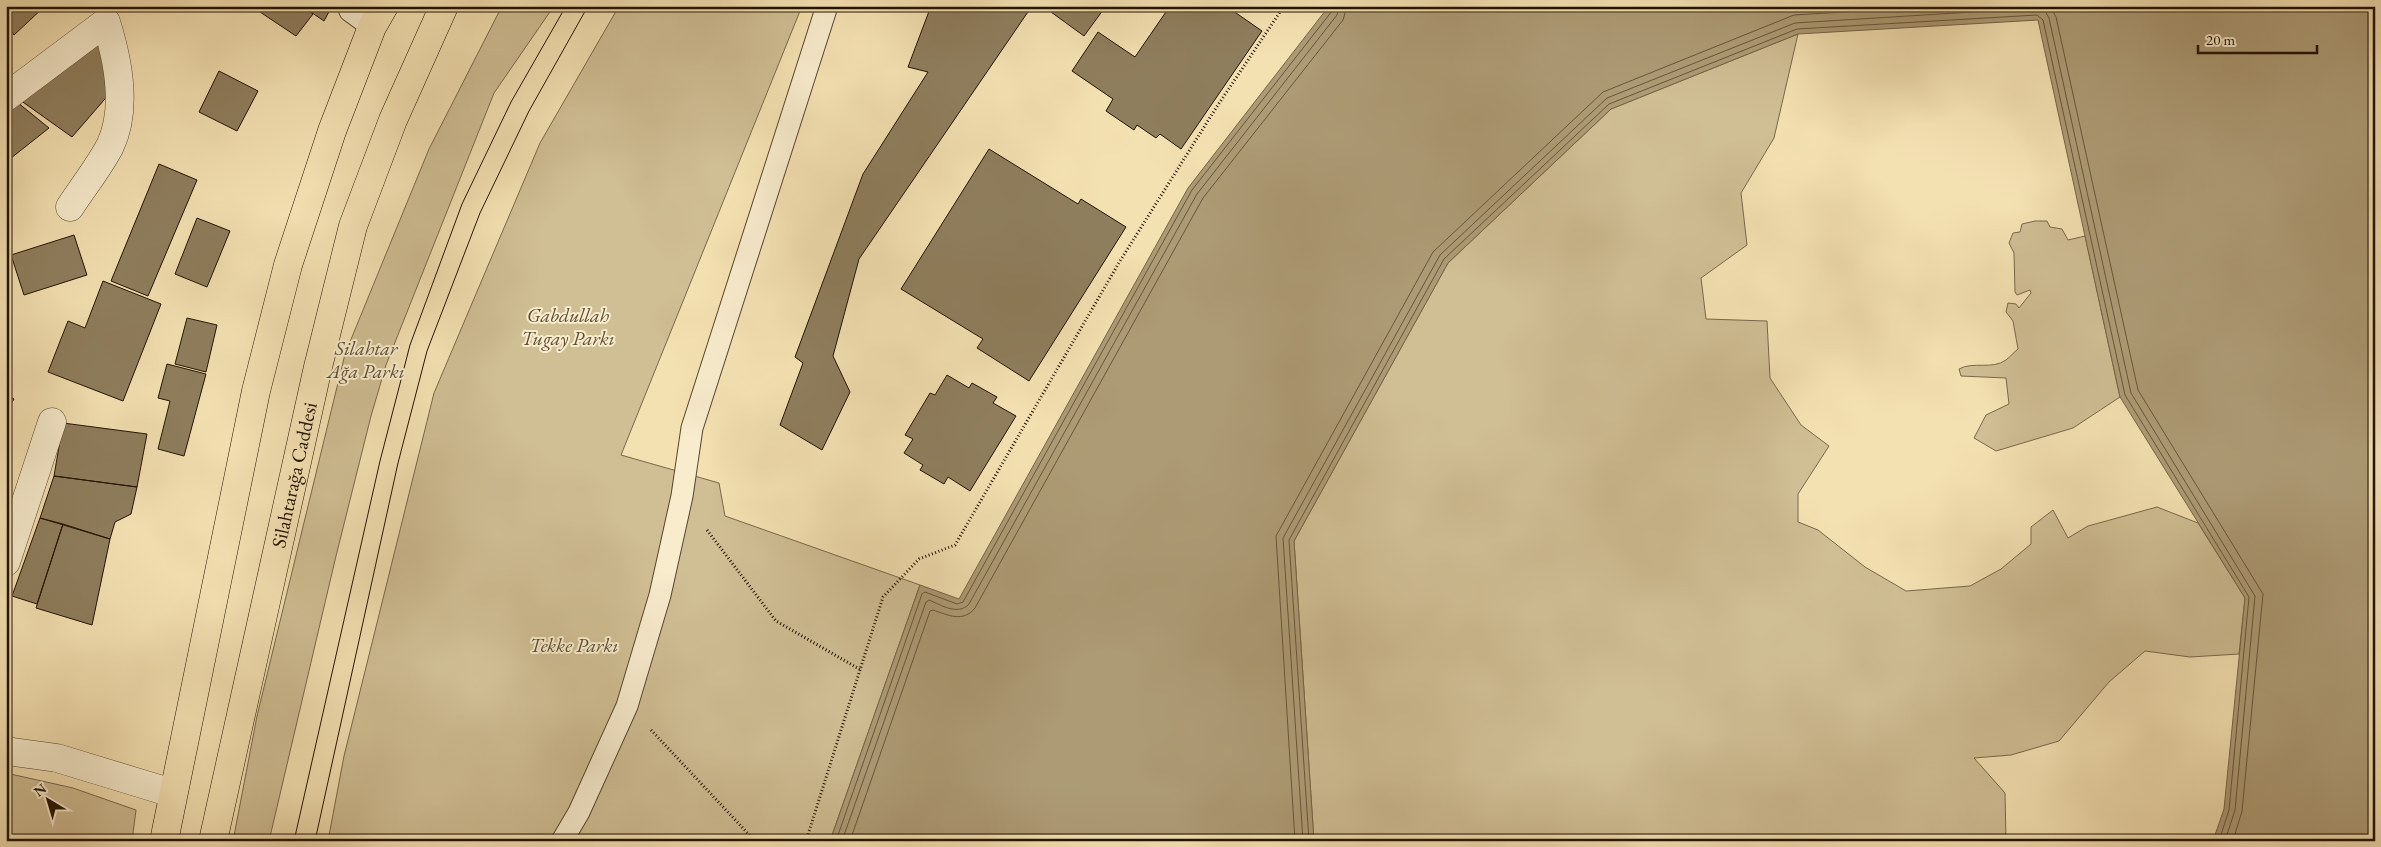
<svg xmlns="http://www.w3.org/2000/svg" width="2381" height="847" font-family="'EB Garamond',serif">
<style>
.green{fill:#d0be94;stroke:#79684a}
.water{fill:#ad9b75;stroke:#756446}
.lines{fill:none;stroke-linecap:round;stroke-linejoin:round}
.shore{stroke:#68563a;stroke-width:1}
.building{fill:#8f7e5d;stroke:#221200}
.service-casing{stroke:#56462c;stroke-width:23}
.minor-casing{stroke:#56462c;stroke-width:29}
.primary-casing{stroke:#221200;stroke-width:29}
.path{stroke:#221200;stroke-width:3;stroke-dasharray:1 2.5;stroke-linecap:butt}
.service{stroke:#f8eccd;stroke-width:21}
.minor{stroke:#f8eccd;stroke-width:28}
.primary{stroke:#f4e1b2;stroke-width:28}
.tram{stroke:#221200;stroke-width:1}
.labels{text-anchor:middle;stroke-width:4;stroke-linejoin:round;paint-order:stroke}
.park-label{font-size:20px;font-style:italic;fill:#5f4e34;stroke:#f8eccd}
.street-label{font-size:20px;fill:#221200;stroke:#f8eccd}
</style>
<rect width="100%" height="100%" fill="#f4e1b2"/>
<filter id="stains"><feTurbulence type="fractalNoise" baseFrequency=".004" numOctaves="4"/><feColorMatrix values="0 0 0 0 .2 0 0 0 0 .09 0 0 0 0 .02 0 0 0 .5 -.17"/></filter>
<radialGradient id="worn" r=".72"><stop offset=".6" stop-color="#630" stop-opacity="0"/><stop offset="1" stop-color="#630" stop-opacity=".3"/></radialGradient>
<path class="green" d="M502,6h52l-60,87 -108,272 -15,51 -35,140 -67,285h-36l24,-125 88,-362 84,-205z
M619,6h183l-181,449 98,28 6,33 195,69 -90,256h-502l16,-85 90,-363 106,-250z
M1798,34l-24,104 -33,55 6,52 -46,33 5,41 61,2 3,57 31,47 28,21 -31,48v28l20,8 47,37 41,24 64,-5 31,-17 30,-25v-17l22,-17 15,28 20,-12 69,-19 41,16 47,75 -6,56 -49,3 -45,-6 -36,31 -50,59 -48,14 -37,3 31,35 1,48h-692l-20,-300 154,-278 163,-154z
M2035,221h12l3,6 12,2 6,11 17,-4 35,161 -47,31 -77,23 -22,-13 12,-23 23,-11 -3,-26 -45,-2 -2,-7c14,-8 33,1 47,-9 4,-3 8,-8 12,-11l-5,-28 -7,-9 2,-9 8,1 3,4 12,-15 -1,-3 -13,5 -2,-3 -1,-39 -5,-10 4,-10 7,-1 2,-8z
M6,773l67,15 63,22 -4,31h-126z"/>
<path class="water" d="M1329,6h1046v835h-162l11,-32 21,-211 -125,-201 -82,-377 -240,14 -187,75 -163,154 -154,278 20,300h-484l90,-256 39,14 229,-411z"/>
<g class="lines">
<path class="shore" d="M2050,6l6,11 82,373 125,204 -21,217 -9,30
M836,841l86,-247 3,-2 32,12 6,-2 229,-412 140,-179 1,-5
M842,841l84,-239 3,-2c12,5 29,16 40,4l228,-410 140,-179 2,-9
M850,841l80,-230 3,-1c15,5 30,13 42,-2l228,-410 140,-178 4,-14
M1295,841l-19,-305 157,-284 170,-160 191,-77 150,-9
M1303,841l-20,-303 157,-283 167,-157 188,-75 242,-15 8,3 4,7 82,375 124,203 -20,214 -10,31
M1309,841l-20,-301 155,-281 165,-155 188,-75 240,-14 6,5 82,375 124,202 -20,213 -10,31"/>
</g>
<path class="building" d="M6,6h39l-31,29 -8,-12z
M251,6h51l11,8 -17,22z
M302,6h30l-8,15z
M931,6h101l-173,253 -26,97 17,36 -28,58 -42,-25 23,-62 -8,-6 68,-183 65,-102 -20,-5z
M1056,6h50l-22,30 -33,-24z
M1170,6h56l36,25 -81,118 -21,-15 -4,4 -19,-13 -3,5 -28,-19 7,-12 -41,-28 26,-39 37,25z
M93,39l21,30 3,16 -45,52 -52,-37z
M219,71l39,20 -21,40 -38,-19z
M17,102l32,26 -43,34v-51z
M989,149l89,55 3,-5 45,28 -97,154 -52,-33 6,-9 -82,-50z
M159,164l38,16 -49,116 -37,-15z
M197,218l33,13 -23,56 -32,-13z
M74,235l13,40 -63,20 -13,-40z
M103,281l58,23 -38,97 -75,-29 20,-51 17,7z
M187,318l30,7 -11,47 -31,-8z
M167,364l39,10 -22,82 -26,-7 12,-48 -12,-3z
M947,375l22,13 3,-5 25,14 -4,6 23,13 -46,75 -22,-14 -4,7 -24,-14 3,-5 -19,-12 9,-14 -8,-4 25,-42 5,2z
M6,394l8,5 -8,13z
M63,423l84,11 -10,53 -83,-11z
M54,476l83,11 -6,27 -16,8 -5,17 -70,-21z
M40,518l23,6 -26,80 -25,-8z
M63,524l47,15 -18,86 -56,-17z"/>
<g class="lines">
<g class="service-casing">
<path id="service" d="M348,6l2,5 22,16
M562,841l17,-29 48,-106 33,-111 22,-99 10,-68 135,-422"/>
</g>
<g class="minor-casing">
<path id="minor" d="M6,97l100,-75c12,38 22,87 4,124 -11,21 -27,41 -40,61
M6,562l46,-140
M6,751l51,7 115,35"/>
</g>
<g class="primary-casing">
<g id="primary">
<path d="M164,841l92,-450 32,-126 44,-134 40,-104 12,-21"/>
<path id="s1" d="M213,841l105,-474 35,-141 40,-106 51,-114"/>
</g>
</g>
<path class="path" d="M707,530l69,91 85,49
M651,730l104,111
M806,841l77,-244 36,-38 36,-14 165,-284 96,-153 68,-102"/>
<use href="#service" class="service"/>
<use href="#minor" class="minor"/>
<use href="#primary" class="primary"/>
<path class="tram" d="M294,841l86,-380 30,-116 52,-141 49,-102 55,-96
M315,841l83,-378 29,-112 53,-138 49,-102 59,-105"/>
</g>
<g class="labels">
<g class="park-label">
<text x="568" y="322">Gabdullah<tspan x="568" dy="23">Tugay Parkı</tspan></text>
<text x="366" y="355">Silahtar<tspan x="366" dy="23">Ağa Parkı</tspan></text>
<text x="574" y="652">Tekke Parkı</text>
</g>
<g class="street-label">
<text dy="7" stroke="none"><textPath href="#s1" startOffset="375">Silahtarağa Caddesi</textPath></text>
</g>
</g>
<rect width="2381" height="847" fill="none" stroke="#f4e1b2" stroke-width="25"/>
<rect x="8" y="8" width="2366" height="832" fill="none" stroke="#221200" stroke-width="2.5"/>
<rect x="12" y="12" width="2356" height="822" fill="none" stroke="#221200"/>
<g transform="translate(48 800) rotate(322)" stroke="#f8eccd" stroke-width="4" paint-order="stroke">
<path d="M0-4L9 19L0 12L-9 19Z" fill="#221200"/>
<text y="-8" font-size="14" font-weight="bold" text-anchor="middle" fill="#221200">N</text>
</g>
<path d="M2198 45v8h119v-8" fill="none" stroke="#221200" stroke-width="2.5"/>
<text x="2206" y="45" font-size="15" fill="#221200" stroke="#f8eccd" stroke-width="4" paint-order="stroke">20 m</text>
<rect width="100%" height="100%" filter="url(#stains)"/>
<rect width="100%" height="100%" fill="url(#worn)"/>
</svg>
